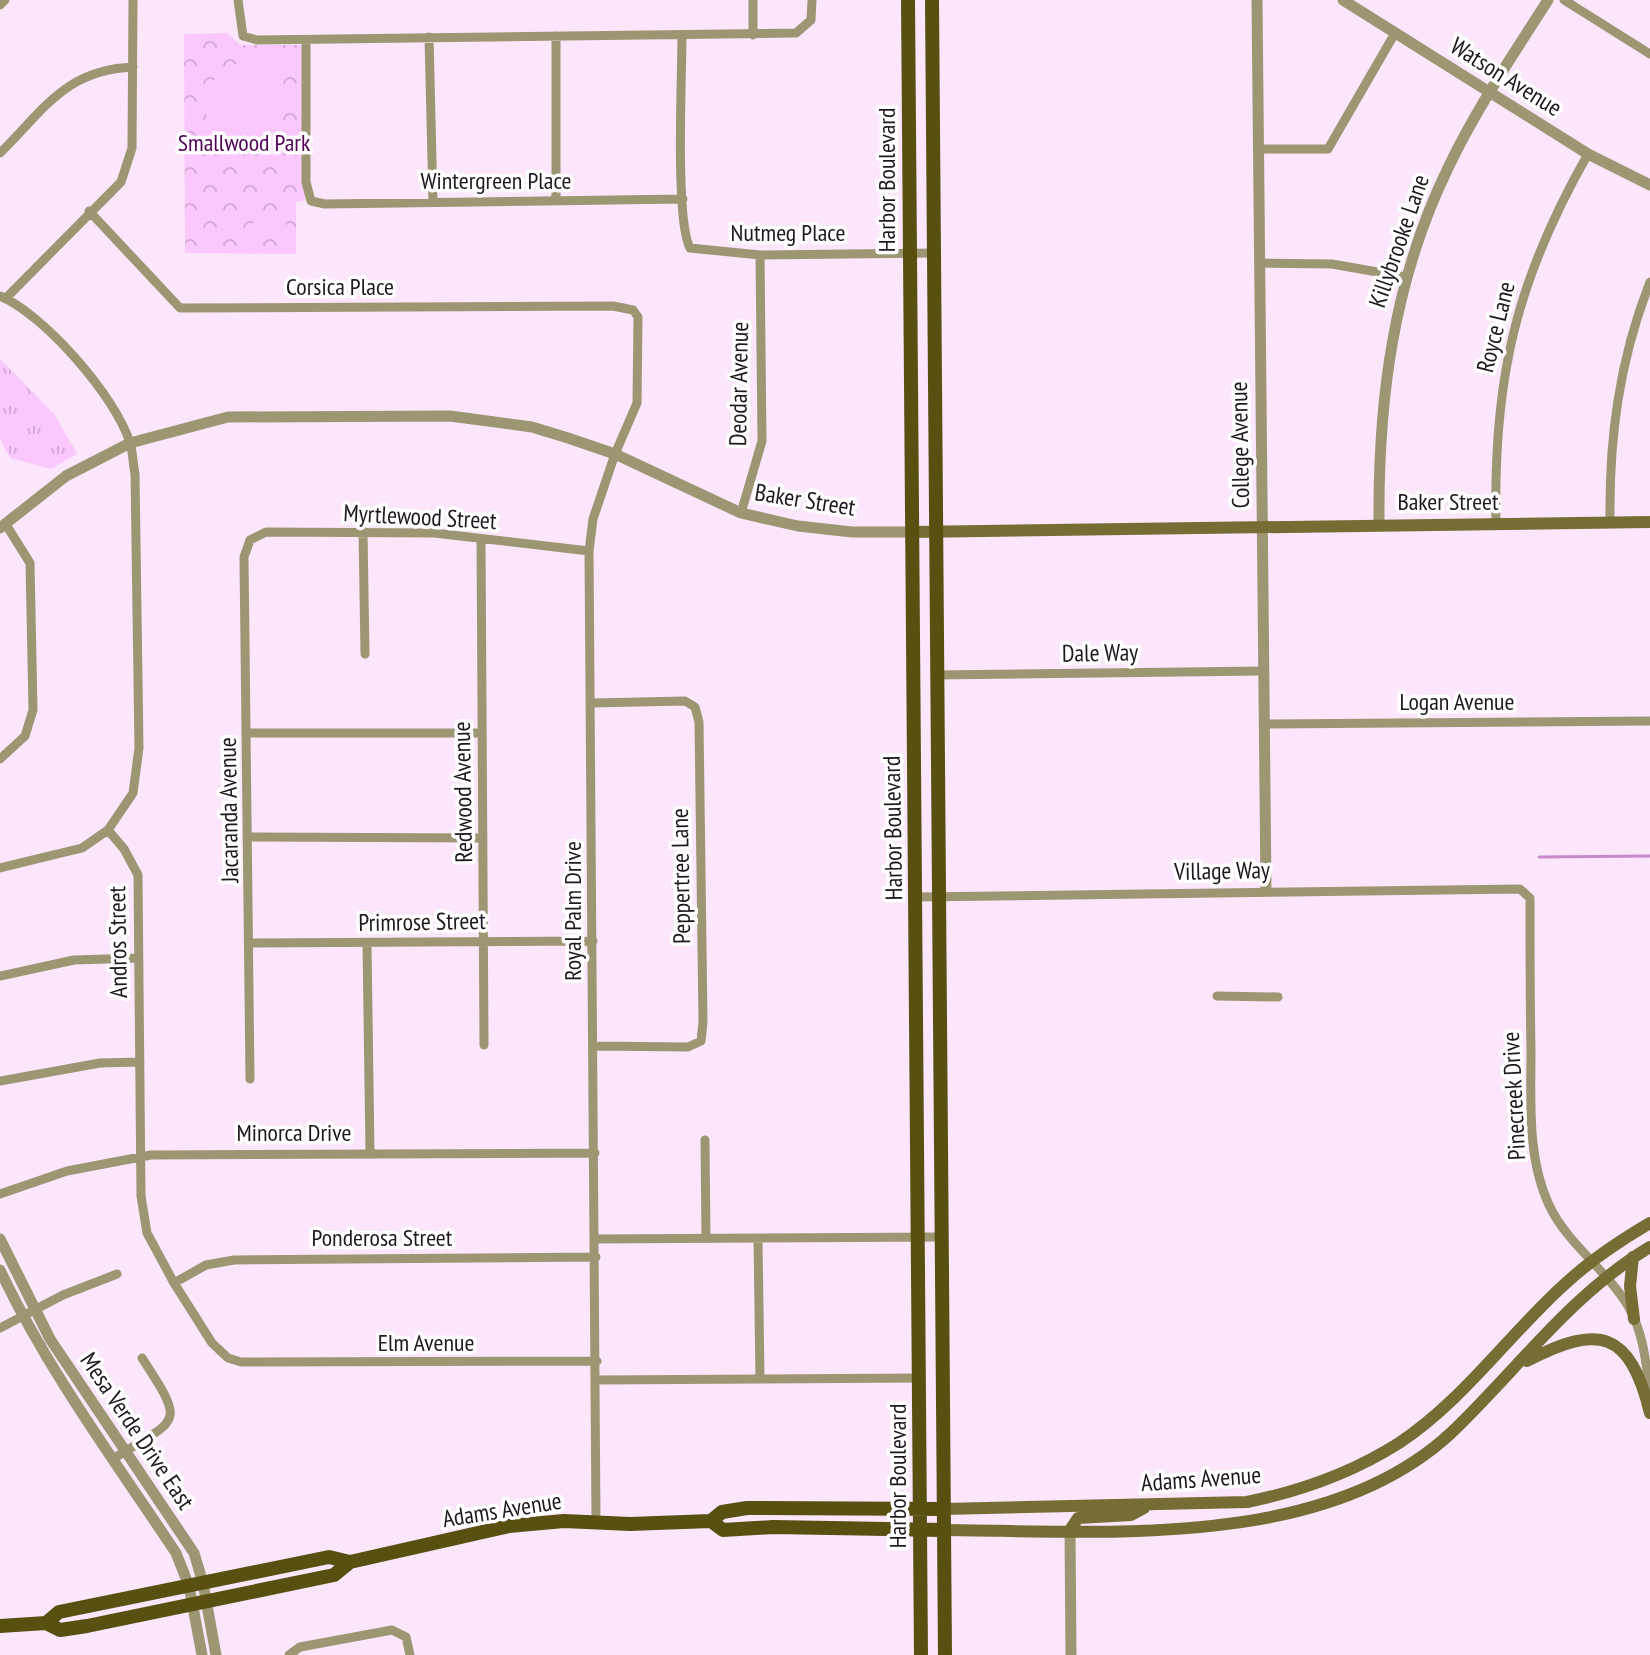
<svg xmlns="http://www.w3.org/2000/svg" width="1650" height="1655" font-family="'PT Sans Narrow',sans-serif">
<style>
.grass{fill:url(#grass-tufts)}
.park{fill:url(#park-crowns)}
.pitch{fill:#fbc8fe}
.lines{fill:none;stroke-linecap:round;stroke-linejoin:round}
.stream{stroke:#c789cc;stroke-width:3}
.minor{stroke:#9c9772;stroke-width:9}
.tertiary{stroke:#9c9772;stroke-width:11}
.secondary{stroke:#756d33;stroke-width:12}
.primary{stroke:#584f11;stroke-width:14}
.labels{text-anchor:middle;stroke-width:7;stroke-linejoin:round;paint-order:stroke}
.street-label{font-size:24px;fill:#201720;stroke:#fff}
.park-label{font-size:24px;fill:#520058;stroke:#fff}
</style>
<defs>
<pattern id="grass-tufts" width="24" height="20" patternUnits="userSpaceOnUse" patternTransform="scale(2)"><rect width="24" height="20" fill="#fbc8fe"/><path d="M3 7l-1-3M5 7V3M7 7l1-3M15 17l-1-3M17 17v-4M19 17l1-3" fill="none" stroke="#d7abd9"/></pattern>
<pattern id="park-crowns" width="20" height="18" patternUnits="userSpaceOnUse" patternTransform="scale(2)"><rect width="20" height="18" fill="#fbc8fe"/><path d="M2 6a3 3 0 1 1 6 0M12 15a3 3 0 1 1 6 0" fill="none" stroke="#d7abd9"/></pattern>
</defs>
<rect width="100%" height="100%" fill="#fbe6fc"/>
<path class="grass" d="M0,359l55,56 22,39 -26,15 -41,-11 -10,-19z"/>
<path class="park" d="M228,33l12,12h62l3,155 -9,2v52l-111,-1 -1,-219z"/>
<path class="pitch" d="M281,59v70l-8,10h-58c-9,-14 -10,-21 -8,-37 4,-39 41,-44 74,-43z
M282,214l6,19 -30,9 -6,-19z"/>
<g class="lines">
<path class="stream" d="M1539,857l111,-1"/>
<path class="minor" d="M238,0l5,36 14,4 539,-7 15,-13 1,-20
M1564,0l86,54
M0,5l5,-5
M753,35v-35
M682,36c0,41 -7,184 8,212l70,7 175,-2
M429,37l4,164
M306,40v142l5,19 14,3 358,-5
M1259,149h69l67,-116
M0,153c45,-44 65,-83 133,-86
M556,201v-165
M89,211l91,97 433,-2 20,4 5,7 -1,86 -22,51 -22,65 -4,32 7,970
M1259,263l73,1 74,13
M0,296c44,18 116,101 130,147 3,10 3,21 5,31l4,274 -6,45 -25,37 16,19 14,26 3,321 6,37 27,50 38,60 16,15 13,4 356,-1
M6,298l115,-116 11,-34 1,-148
M741,513l21,-72 -2,-186
M1610,522c-1,-84 9,-161 40,-240
M1496,523c-3,-144 20,-243 92,-369
M363,531l2,123
M481,539l3,506
M937,675l326,-4
M592,703l93,-2 10,6 4,15 4,300 -2,19 -13,6 -95,-1
M1264,724l386,-3
M248,733h234
M0,759l25,-23 8,-26 -3,-147 -25,-40
M249,837l234,1
M0,868l82,-20 26,-18
M917,897l603,-8 10,9c0,51 0,101 1,152 0,51 -4,108 18,155 19,40 57,64 79,101 16,27 20,62 21,94
M251,943l342,-2
M367,944l3,209
M0,976l74,-16 64,-2
M1217,996l61,1
M250,1079l-6,-522 6,-17 16,-8 168,1 155,18
M0,1081l100,-18 40,-1
M705,1140l1,98
M0,1194l67,-23 84,-16 444,-2
M596,1239l345,-2
M758,1239l2,140
M174,1283l32,-18 28,-5 362,-3
M0,1328l63,-33 54,-21
M597,1380l323,-2
M113,1459c66,-42 74,-32 29,-101
M289,1655l11,-8 92,-17 14,7 4,18"/>
<path class="tertiary" d="M1257,0l9,890
M1343,0l245,154 62,31
M1379,524c-1,-124 14,-243 69,-356 28,-59 65,-113 100,-168
M0,528l66,-52 64,-33 98,-26 222,-1 82,11 36,11 47,16 126,59 57,13 54,6h60
M0,1239l50,100 144,214 9,30 13,72
M0,1270c48,101 115,191 176,283l13,33 13,69
M1070,1530l1,125"/>
<path class="secondary" d="M912,532l738,-10
M1633,1257l-3,29 4,33
M1527,1361c72,-38 103,-30 123,52
M943,1509l304,-7c54,-11 105,-29 152,-59 64,-42 110,-109 167,-160 25,-23 55,-43 84,-60
M943,1530c161,1 381,21 508,-97 66,-63 120,-139 199,-186
M1070,1530l8,-12 53,-3 13,-7"/>
<path class="primary" d="M908,0l13,1655
M932,0l13,1655
M711,1521l11,-9 25,-4 196,1
M46,1623l13,-11 270,-55 21,5
M0,1626l46,-3 14,7 27,-4 247,-51 16,-13 159,-36 55,-5 66,3 81,-3 12,9 50,-3 170,3"/>
</g>
<g class="labels">
<g class="street-label">
<text transform="translate(1506 77) rotate(32)" y="8">Watson Avenue</text>
<text transform="translate(887 180) rotate(-90)" y="8">Harbor Boulevard</text>
<text x="496" y="189">Wintergreen Place</text>
<text x="788" y="241">Nutmeg Place</text>
<text transform="translate(1399 241) rotate(-71)" y="8">Killybrooke Lane</text>
<text x="340" y="295">Corsica Place</text>
<text transform="translate(1496 327) rotate(-76)" y="8">Royce Lane</text>
<text transform="translate(739 384) rotate(-89)" y="8">Deodar Avenue</text>
<text transform="translate(1240 445) rotate(-91)" y="8">College Avenue</text>
<text transform="translate(805 500) rotate(9)" y="8">Baker Street</text>
<text x="1448" y="510">Baker Street</text>
<text transform="translate(420 517) rotate(3)" y="8">Myrtlewood Street</text>
<text transform="translate(1100 653) rotate(-1)" y="8">Dale Way</text>
<text x="1457" y="710">Logan Avenue</text>
<text transform="translate(463 792) rotate(-91)" y="8">Redwood Avenue</text>
<text transform="translate(229 810) rotate(-91)" y="8">Jacaranda Avenue</text>
<text transform="translate(893 828) rotate(-91)" y="8">Harbor Boulevard</text>
<text transform="translate(1222 871) rotate(-1)" y="8">Village Way</text>
<text transform="translate(681 876) rotate(-91)" y="8">Peppertree Lane</text>
<text transform="translate(573 911) rotate(-90)" y="8">Royal Palm Drive</text>
<text transform="translate(422 922) rotate(-1)" y="8">Primrose Street</text>
<text transform="translate(118 942) rotate(-91)" y="8">Andros Street</text>
<text transform="translate(1514 1096) rotate(-93)" y="8">Pinecreek Drive</text>
<text x="294" y="1141">Minorca Drive</text>
<text x="382" y="1246">Ponderosa Street</text>
<text x="426" y="1351">Elm Avenue</text>
<text transform="translate(137 1431) rotate(56)" y="8">Mesa Verde Drive East</text>
<text transform="translate(898 1476) rotate(-90)" y="8">Harbor Boulevard</text>
<text transform="translate(1201 1479) rotate(-4)" y="8">Adams Avenue</text>
<text transform="translate(502 1510) rotate(-9)" y="8">Adams Avenue</text>
</g>
<g class="park-label">
<text x="244" y="151">Smallwood Park</text>
</g>
</g>
</svg>
